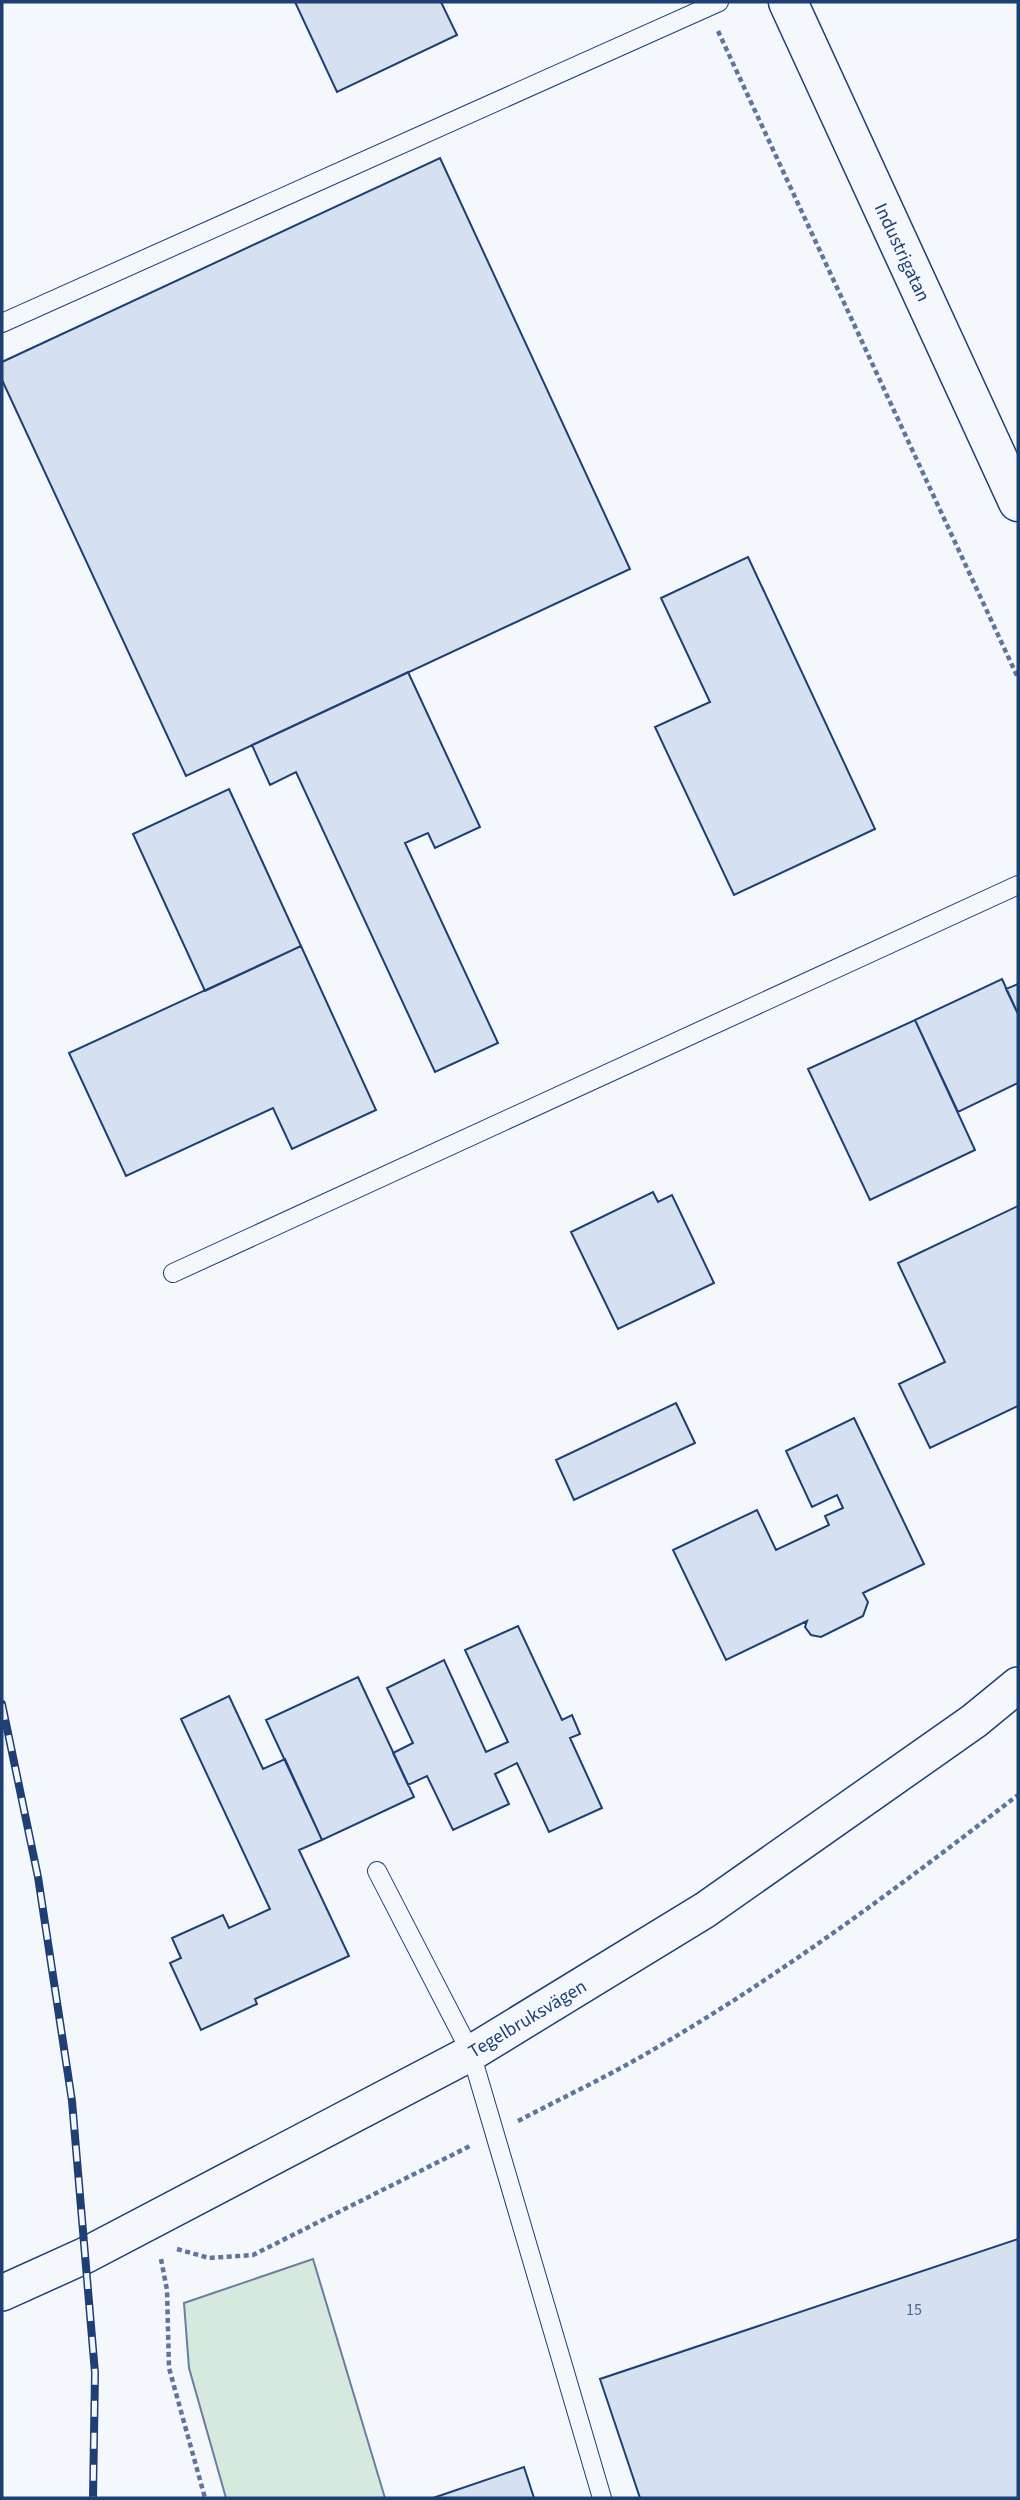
<svg xmlns="http://www.w3.org/2000/svg" width="1020" height="2500" font-family="'Source Sans 3',sans-serif">
<style>
.green{fill:#d7e8df;stroke:#687fa3;stroke-width:2}
.building{fill:#d5e0f0;stroke:#1d3f73;stroke-width:2}
.lines{fill:none;stroke-linecap:round;stroke-linejoin:round}
.lane-casing{stroke:#1d3f73;stroke-width:20}
.street-casing{stroke:#1d3f73;stroke-width:38}
.secondary-casing{stroke:#1d3f73;stroke-width:41}
.path{stroke:#5e769c;stroke-width:4.5;stroke-dasharray:5 3.5;stroke-linecap:butt}
.lane{stroke:#f4f7fb;stroke-width:18}
.street{stroke:#f4f7fb;stroke-width:35}
.secondary{stroke:#f4f7fb;stroke-width:38}
.rail-casing{stroke:#1d3f73;stroke-width:8}
.rail{stroke:#f4f7fb;stroke-width:5;stroke-dasharray:16;stroke-linecap:butt}
.labels{text-anchor:middle;stroke-width:5;stroke-linejoin:round;paint-order:stroke}
.number-label{font-size:16px;fill:#4b6792}
.street-label{font-size:19px;fill:#1d3f73;stroke:#f4f7fb}
</style>
<rect width="100%" height="100%" fill="#f4f7fb"/>
<path class="green" d="M313,2259l72,239h-159l-37,-130 -5,-65z"/>
<path class="building" d="M295,2h146l16,33 -120,57z
M440,158l190,411 -444,207 -184,-396v-18z
M748,557l127,272 -141,66 -79,-168 55,-25 -49,-104z
M408,672l72,155 -45,21 -7,-15 -23,10 93,200 -63,29 -139,-300 -26,13 -18,-40z
M229,789l72,157 -96,45 -72,-157z
M301,946l75,164 -84,39 -19,-41 -147,68 -57,-123z
M1002,979l16,35v69l-60,29 -43,-92z
M1018,984v30l-12,-25z
M915,1020l60,130 -105,50 -62,-131z
M653,1192l5,10 14,-7 42,88 -96,46 -47,-97z
M1018,1206v200l-88,42 -31,-64 46,-22 -47,-99z
M676,1403l19,40 -121,57 -18,-40z
M854,1418l70,146 -61,29 5,9 -5,14 -42,21 -10,-2 -6,-8 2,-6 -81,39 -53,-110 84,-40 19,40 53,-25 -4,-9 18,-8 -6,-13 -25,12 -26,-56z
M518,1626l44,94 10,-5 8,19 -10,4 32,70 -53,24 -32,-69 -22,11 14,30 -56,26 -26,-54 -19,9 -15,-32 20,-10 -26,-55 57,-28 42,92 22,-10 -43,-92z
M358,1677l56,120 -92,43 -56,-120z
M229,1696l34,73 22,-10 37,81 -23,10 50,106 -94,43 2,5 -56,26 -31,-67 11,-5 -9,-20 51,-23 6,13 41,-19 -89,-190z
M1018,2239v259h-378l-40,-119z
M524,2467l10,31h-101z"/>
<g class="lines">
<g class="lane-casing">
<path id="lane" d="M2,323l717,-321
M173,1273l845,-388
M377,1871l94,182 131,445"/>
</g>
<g class="street-casing">
<path id="street" d="M2,2293l84,-38 385,-202 234,-143 269,-189 44,-36"/>
</g>
<g class="secondary-casing">
<path id="secondary" d="M788,2l230,500"/>
</g>
<path class="path" d="M718,31l300,647
M518,2121c40,-21 80,-40 119,-62 134,-76 259,-170 381,-264
M177,2249l32,9 44,-3 217,-109
M161,2259l6,31 2,78 36,130"/>
<use href="#lane" class="lane"/>
<use href="#street" class="street"/>
<use href="#secondary" class="secondary"/>
<g class="rail-casing">
<path id="rail" d="M2,1704l36,173 34,224 23,272 -2,125"/>
</g>
<use href="#rail" class="rail"/>
</g>
<g class="labels">
<g class="number-label">
<text x="914" y="2315">15</text>
</g>
<g class="street-label">
<text transform="translate(903 252) rotate(65)" y="7">Industrigatan</text>
<text transform="translate(527 2018) rotate(-31)" y="7">Tegelbruksvägen</text>
</g>
</g>
<rect width="1020" height="2500" fill="none" stroke="#1d3f73" stroke-width="7"/>
</svg>
